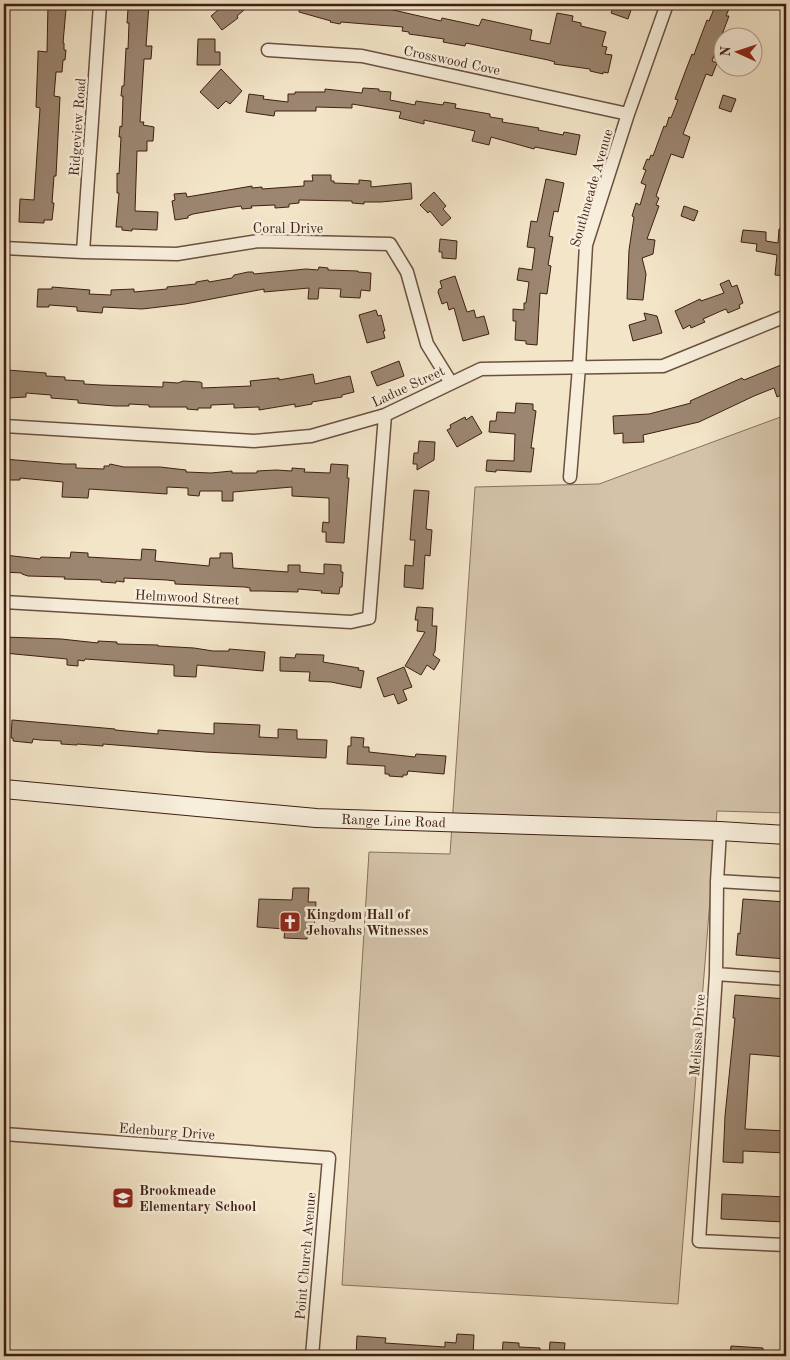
<svg xmlns="http://www.w3.org/2000/svg" width="790" height="1360" font-family="'Old Standard TT',serif">
<style>
.green{fill:#d4c3a9;stroke:#89715e}
.building{fill:#9c8671;stroke:#3e1f13}
.lines{fill:none;stroke-linecap:round;stroke-linejoin:round}
.street-casing{stroke:#6b5040;stroke-width:15}
.secondary-casing{stroke:#3e1f13;stroke-width:20}
.street{stroke:#f7eedb;stroke-width:12}
.secondary{stroke:#f7eedb;stroke-width:18}
.labels{text-anchor:middle;stroke-width:5;stroke-linejoin:round;paint-order:stroke}
.street-label{font-size:14px;fill:#3e1f13;stroke:#f7eedb}
.poi-label{font-size:14px;font-weight:bold;fill:#3e1f13;stroke:#f7eedb;text-anchor:start}
</style>
<rect width="100%" height="100%" fill="#f3e5c8"/>
<filter id="stains"><feTurbulence type="fractalNoise" baseFrequency=".004" numOctaves="4"/><feColorMatrix values="0 0 0 0 .2 0 0 0 0 .09 0 0 0 0 .02 0 0 0 .5 -.17"/></filter>
<radialGradient id="worn" r=".72"><stop offset=".6" stop-color="#630" stop-opacity="0"/><stop offset="1" stop-color="#630" stop-opacity=".3"/></radialGradient>
<path class="green" d="M786,415v398l-69,-2 -39,493 -336,-19 27,-433 81,2 25,-367 124,-3z"/>
<path class="building" d="M48,4h17v5h1l-3,34h1v7h2l-1,10h-2l-1,12h-6l-2,24 6,1 -4,79h-2l-2,27h2l-2,17h-8v3l-25,-1 1,-23 14,1 6,-92 -4,-1 2,-51v-5l9,1z
M131,4h18l-3,42h6l-1,13h-7l-4,63h4l-1,3 11,2 -1,14h-6v10h-10l-2,60 23,1 -1,18 -25,-1v2l-10,-1v-3h-6l3,-34h-2v-20l2,1 2,-37h-2l1,-11 2,1 1,-31h-2l1,-10h2l2,-38 2,1 1,-26h-2l1,-14h3z
M225,4h26l-14,12 1,2 -16,12 -11,-14z
M300,4h41l26,3v-3l22,2v3l52,12 1,-3 37,8 3,-7 50,11 -2,10 20,4 7,-31 16,3 -1,5 9,2v3l25,6 -4,14 5,1 -2,7 7,1 -4,18 -5,-1v2l-13,-3v-2l-36,-5 1,-2 -7,-2 -82,-17 -1,3 -22,-4 1,-3 -35,-5v-2l-7,-1 1,-4 -62,-5 -1,2 -10,-2 1,-1 -32,-9z
M615,4h18l-5,15 -17,-6z
M716,4h15l-5,12h3l-17,45 5,2 -5,13 -6,-2 -23,60 7,3 -7,21 -12,-4 -15,42 3,2 -3,7 3,1 -12,33 8,1 -2,14 -11,4 4,16 -3,26 -16,-1 2,-49 5,-33 -2,-1 4,-13 4,2 6,-20 -5,-2 5,-13 -3,-1 4,-10 2,1 2,-5 2,1 11,-30 2,1 3,-10 2,1 7,-18 -3,-1 12,-32 5,-13 2,1 2,-6 11,-29 2,1z
M198,39h17v13h5v13h-23z
M221,69l21,22 -12,13 -4,-3 -8,8 -18,-17z
M363,88l16,1v2l12,1 -1,8 25,5 1,-4 27,4 1,-3 12,2 -1,4 35,6v3l13,2 -1,3 37,6 -1,2 25,5 1,-3 16,3 -4,20 -41,-8 -1,2 -43,-12 -2,8 -17,-4 3,-10 -51,-11v4l-25,-6 2,-6 -49,-8v4l-36,-1v4h-41l-1,5 -28,-4 3,-18 15,2 -1,3 25,3v-8h7v-2h30v-3l37,4z
M723,95l13,4 -5,13 -12,-4z
M312,175h19v6h3v2l25,1v-4l12,1v6l40,-4 1,16 -31,3h-17v2l-12,-1v-2l-53,-1v3l-10,1v3l-14,1v-3l-24,1 1,2 -10,1 -1,-3 -14,2 -34,6 -5,2v2l-13,2 -3,-19 3,-1 -1,-6 12,-1 1,4 65,-11v2l10,-1v2l42,-3v-5h9z
M546,179l18,4 -6,29 -4,-1 -5,25 4,1 -5,28 3,1 -4,28 -7,-1 -3,52 -11,-1v-3l-11,-1 1,-19h-3v-12l11,1v-7h2l3,-21 -12,-2 2,-12 13,2 3,-22 -8,-1 4,-26 6,1z
M434,192l12,14 -3,3 8,9 -9,8 -12,-15 -2,2 -8,-8z
M684,206l14,5 -4,10 -13,-5z
M779,229h7v47l-11,-1 2,-20 -21,-4 1,-7 -16,-2 2,-12 23,2v9l12,2z
M440,239l17,2 -1,18 -14,-1v-6h-3z
M319,267l9,1v2l30,1v1l13,1 -1,18 -9,-1 -1,8 -20,-1 1,-8 -22,-1 -1,11h-10l1,-11 -45,4v-3l-79,15 -43,5 -39,-2 -1,6 -25,-2v-4l-28,-2v2h-12l1,-18h14v-2l38,3 -1,4 22,1v-5l23,-1v3l33,-3v-2l29,-3v-2l12,-2 1,2 23,-4 2,-3 14,-3h5l1,2 52,-5 12,1z
M455,276l12,36 7,-2 2,8 8,-2 5,18 -26,7 -9,-33 -5,2 -2,-8 -5,2 -4,-12 1,-3 3,-1 -2,-7z
M729,280l3,7 5,-2 6,18 -4,2 1,3 -12,5 -2,-4 -5,2 -18,8 2,3 -14,6 -1,-3 -7,4 -8,-18 25,-12 1,2 23,-8 -4,-9z
M376,310l2,6 3,-1 4,16h-2l2,7 -18,5 -8,-28z
M644,313l13,3 5,17 -29,8 -4,-16 17,-5z
M399,361l5,15 -27,10 -6,-14z
M786,363v30l-9,4 -3,-9 -20,8 -55,26 -56,13 1,7 -21,1v-10l-9,1 -1,-18 36,-2 42,-11 -1,-2 52,-23 2,2z
M7,370l39,3v3l19,1v3l19,1v3l17,1 62,2v-5l15,1 5,-2 17,1 2,1v5l49,-2 -1,-5 29,-3v2l34,-6 2,10 35,-8 4,16 -12,3v2l-30,5v2l-17,3v-3l-36,6v-3l-25,1v-4l-23,1v3h-13v2l-11,-1v-2h-38v-2l-20,-1v2h-14l-37,-3v-3l-27,-2v-3l-25,-2v4l-17,1v-2h-5v-19h3z
M516,403l17,1v6l3,1 -5,37h3l-3,24 -35,-2v2l-10,-1 1,-11 27,1 1,-27 -26,-2 1,-11h6l1,-9 18,1z
M472,416l10,17 -25,14 -10,-17 4,-2 -1,-3 15,-8 1,3z
M419,441l16,1 -1,18 -17,10v-6h-4l1,-11h4z
M4,459l60,5h12v4l28,1v-3h5l1,-2 14,3h36l26,3v2l25,1 21,-2v2h25v-2l19,-1 16,1v-3l13,1 -1,3 26,1 1,-9 17,1 -1,13h2l-5,65 -18,-1v-10h-4l1,-10 6,1v-25l-37,-2v-9l-59,5v9h-11v-10h-22l-1,5 -11,-1v-7l-21,-1v7l-78,-5 -1,9 -26,-1 1,-15 -43,-4v2h-16z
M414,490l15,1 -3,38 6,1 -2,26 -5,-1 -2,34 -19,-2 1,-22 8,1 2,-26h-5z
M142,549l14,1 -1,11 54,5 1,-8h10v-5h12l1,15 55,4v-7h12v7l24,2v-10l17,1v7h2l-1,15h-2l-1,7 -18,-1 1,-2 -24,-2v3l-35,-1h-13v-3l-5,-1 -70,-3v-3l-8,-1 -43,-2v4l-8,-1v2l-15,-1v-2l-37,-1 1,-2 -37,-1 -6,-2v-1l-18,-1v-17l36,4 1,-2 29,1 1,-6 17,1v4l53,3z
M417,607l16,1 -1,18h5l-2,25 -2,4 7,5 -6,10 -7,-5 -6,10 -16,-9 20,-34 -8,-1 1,-11h-3z
M4,637l57,2 37,4v-2l19,1v2l41,1v1l36,2 19,3h16v-2l36,3 -2,19 -66,-6 -1,12 -22,-1v-11l-89,-6 -1,2 -6,-1v6l-11,-1v-6l-63,-6z
M296,654l28,1 -1,7 36,6 -1,2 6,1 -3,17 -30,-6 -22,-1 1,-9 -30,-1v-14l15,1z
M404,667l8,20 -9,3 4,10 -9,4 -4,-10 -10,3 -7,-19z
M12,720l103,9v1l43,4v-4l56,4v-11l46,2 -1,12 19,1v-9l19,1v9l30,1 -1,18 -121,-6 -102,-8v2l-26,-2v1l-16,-1v-3l-21,-1 -7,-1 -1,4 -19,-2v-3h-2z
M351,737l13,1 -1,9h6v5l46,5 1,-3 30,2 -2,18 -36,-3 -1,4h-4v2l-14,-1v-2h-4v-8l-38,-2 1,-18h3z
M293,888h16l-1,14h8l-2,28h-6l-1,9 -23,-1 1,-9 -28,-2 2,-28 33,1z
M743,899l43,3v57l-50,-4 2,-22 2,1z
M735,995l51,4v58l-36,-3 -5,75 41,2v22l-43,-2v12l-20,-1 2,-46 10,-98h-2z
M722,1194l64,3 -1,25 -64,-3z
M457,1334l17,1 -1,21h-117l1,-20 29,2 -1,5 60,4v-5l11,1z
M503,1342l16,1v4l21,1v8h-38z
M550,1342l15,1 -1,13h-15z
M731,1346l32,2v8h-33z"/>
<g class="lines">
<g class="street-casing">
<path id="street" d="M268,50l94,6 266,58
M4,248l79,4 94,2 81,-13 132,3 17,28 20,72 24,39
M83,252l17,-248
M4,426l250,15 57,-5 74,-21 96,-46 182,-3 123,-50
M570,477l9,-110 7,-122 42,-131 39,-110
M4,602l347,20 18,-4 16,-203
M720,831l-3,50 -1,93 -17,267 87,4
M717,881l69,4
M716,974l70,5
M4,1134l325,24 -17,198"/>
</g>
<g class="secondary-casing">
<g id="secondary">
<path id="s1" d="M4,789l312,29 404,13 66,4"/>
</g>
</g>
<use href="#street" class="street"/>
<use href="#secondary" class="secondary"/>
</g>
<defs>
<g id="church-square" transform="scale(1.125)"><rect x="-9" y="-9" width="18" height="18" rx="4" fill="#8f2418" stroke="#f7eedb"/><path d="M-1.2-6h2.4v3.5h3.3v2.4h-3.3V6h-2.4V-.1h-3.3v-2.4h3.3Z" fill="#fff"/></g>
<g id="school-square" transform="scale(1.125)"><rect x="-9" y="-9" width="18" height="18" rx="4" fill="#8f2418" stroke="#f7eedb"/><path d="M0-5L7-2L0 1L-7-2ZM-4 1L0 2.5L4 1V4Q0 6-4 4Z" fill="#fff"/></g>
</defs>
<g fill-rule="evenodd">
<use href="#church-square" x="290" y="922"/>
<use href="#school-square" x="123" y="1198"/>
</g>
<g class="labels">
<g class="street-label">
<text transform="translate(452 60) rotate(12)" y="5">Crosswood Cove</text>
<text transform="translate(77 127) rotate(-86)" y="5">Ridgeview Road</text>
<text transform="translate(591 188) rotate(-74)" y="5">Southmeade Avenue</text>
<text x="288" y="233">Coral Drive</text>
<text transform="translate(408 386) rotate(-25)" y="5">Ladue Street</text>
<text transform="translate(187 597) rotate(3)" y="5">Helmwood Street</text>
<text dy="5" stroke="none"><textPath href="#s1" startOffset="391">Range Line Road</textPath></text>
<text transform="translate(697 1035) rotate(-86)" y="5">Melissa Drive</text>
<text transform="translate(167 1131) rotate(4)" y="5">Edenburg Drive</text>
<text transform="translate(305 1256) rotate(-85)" y="5">Point Church Avenue</text>
</g>
<g class="poi-label">
<text x="306" y="919">Kingdom Hall of<tspan x="306" dy="16">Jehovahs Witnesses</tspan></text>
<text x="139" y="1195">Brookmeade<tspan x="139" dy="16">Elementary School</tspan></text>
</g>
</g>
<rect width="790" height="1360" fill="none" stroke="#f3e5c8" stroke-width="20"/>
<rect x="5" y="5" width="780" height="1350" fill="none" stroke="#3e1f13" stroke-width="2.5"/>
<rect x="10" y="10" width="770" height="1340" fill="none" stroke="#3e1f13"/>
<g transform="translate(738 52) rotate(273)"><circle r="24" fill="#f7eedb" stroke="#ad9b8b"/>
<path d="M0-4L9 19L0 12L-9 19Z" fill="#8f2418"/>
<text y="-8" font-size="14" font-weight="bold" text-anchor="middle" fill="#3e1f13">N</text>
</g>
<rect width="100%" height="100%" filter="url(#stains)"/>
<rect width="100%" height="100%" fill="url(#worn)"/>
</svg>
